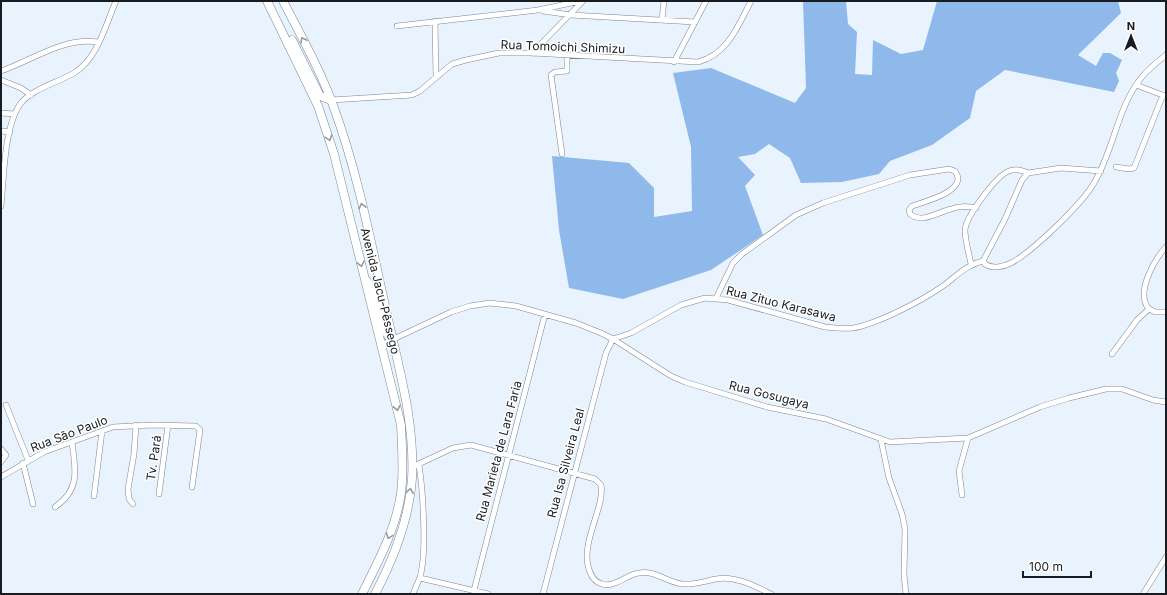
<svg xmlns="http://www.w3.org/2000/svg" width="1167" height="595" font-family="Inter,sans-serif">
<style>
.forest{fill:#8fb9ea}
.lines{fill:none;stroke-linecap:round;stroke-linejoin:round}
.minor-casing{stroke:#7b8693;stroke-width:6}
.trunk-casing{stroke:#7b8693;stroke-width:9}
.minor{stroke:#fff;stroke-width:5}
.trunk{stroke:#fff;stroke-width:8}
.oneway{stroke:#97999b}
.labels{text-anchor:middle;stroke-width:3;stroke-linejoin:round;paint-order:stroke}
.street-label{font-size:12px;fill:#181c21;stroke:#fff}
</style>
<rect width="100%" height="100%" fill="#e9f3fe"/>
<path class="forest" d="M803,1h43l2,23 9,8 -2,42 17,1 1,-35 28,14 22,-4 14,-49h181l3,12 -43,42 18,11 7,-13h7l12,7 -6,13 3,8 -5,11 -109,-22 -29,21 -6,27 -38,27 -42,16 -11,13 -37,8 -41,1 -11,-25 -21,-14 -14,10 -17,3 17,18 -10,11 18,49 -52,35 -88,29 -54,-11 -10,-58 -7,-74 77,7 25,25v29l38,-6 -1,-64 -18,-74 38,-5 84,35 11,-15z"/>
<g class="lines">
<g class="minor-casing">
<path id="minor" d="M543,11l28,4 124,7
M662,20l2,-19
M435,21l1,56
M397,26l141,-16 43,-9
M532,53l51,-52
M674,62l32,-61
M1,71c32,-11 62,-34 97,-29
M1,80l20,8 10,7
M1136,85l29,11
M331,100l81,-5 8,-4 32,-27 14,-4 33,-7h33l166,9c30,-8 40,-36 53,-61
M1,113l13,1
M1,131l9,1
M562,154l-11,-79 4,-3 12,-1v-16
M1116,167l13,2 5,-1 29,-73
M1101,171l-40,-3 -33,5 -6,7 -17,39 -22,42 2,3c7,5 18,3 26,-1 21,-11 71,-59 83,-80 20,-33 23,-75 47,-105 7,-9 16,-16 25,-23
M1,206c3,-28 3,-81 20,-103 11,-14 38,-21 53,-30 24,-15 31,-47 42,-72
M1166,247c-12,13 -31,46 -17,62l6,3h11
M971,264c-2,-11 -6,-23 -6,-34 1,-14 32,-55 44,-59 7,-3 13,-1 19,2
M716,298l17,-35 9,-9 54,-39 27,-12 87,-28 39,-6 6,2c15,20 -32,31 -43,35l-3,4 1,4c12,10 28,-2 41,-5 8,-3 17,-3 25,-1
M381,345l70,-33 19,-6 20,-3 26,3 60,17 25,10 12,6 58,37 14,6 82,25 59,12 64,23 78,-4 72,-31 29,-9 37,-9h16l31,11 13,2
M1112,354l25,-34 12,-11
M6,405l22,55
M881,440l8,38 13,36 3,15 -1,46 2,19
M1,449l5,6 -5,7
M23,463l10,41
M412,467l41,-19 18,-3 124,34 6,6c4,21 -19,55 -13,81 2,8 6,16 14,18 13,4 25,-10 37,-11 17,-3 29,10 44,11 12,1 22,-3 33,-5 18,-4 39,7 55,15
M1,477l43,-25 69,-25 39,-2 44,1 4,4 -8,57
M159,494l9,-69
M962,495l-3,-24 9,-33
M94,496l8,-65
M133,504l-4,-5 -1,-10 6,-35 2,-29
M55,507c25,-17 21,-37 17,-64
M420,578l68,16
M413,594c2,-6 5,-11 7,-17 7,-24 3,-86 -1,-112
M473,594l72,-280
M543,594l63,-241 7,-14 18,-6 50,-28 24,-7 23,2 97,27c9,1 18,2 28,1 24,-4 66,-26 87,-40 15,-10 25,-23 43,-27
M1143,594l23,-37"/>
</g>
<g class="trunk-casing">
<path id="trunk" d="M267,1l51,105 16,48 67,271c1,23 3,46 0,68 -5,36 -23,69 -39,101
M283,1c18,35 38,70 51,107 25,68 38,141 54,211 12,53 27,106 24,160 -3,41 -18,79 -37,115
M292,40l28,56 11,4
M366,280c16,16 9,44 26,60"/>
</g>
<use href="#minor" class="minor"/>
<use href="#trunk" class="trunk"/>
</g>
<defs><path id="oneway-chevron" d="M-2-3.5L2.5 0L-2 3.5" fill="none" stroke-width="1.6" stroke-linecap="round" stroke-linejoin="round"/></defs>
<g class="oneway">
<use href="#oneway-chevron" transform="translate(303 40) rotate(-117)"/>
<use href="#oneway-chevron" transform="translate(329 138) rotate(72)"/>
<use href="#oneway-chevron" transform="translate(362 206) rotate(-103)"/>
<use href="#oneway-chevron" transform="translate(361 264) rotate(76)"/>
<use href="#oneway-chevron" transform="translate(397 408) rotate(79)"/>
<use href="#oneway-chevron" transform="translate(410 491) rotate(-83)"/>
<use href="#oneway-chevron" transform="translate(389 536) rotate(110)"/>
</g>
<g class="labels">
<g class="street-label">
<text transform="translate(563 47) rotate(2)" y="4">Rua Tomoichi Shimizu</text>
<text transform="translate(380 291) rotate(76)" y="4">Avenida Jacu-Pêssego</text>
<text transform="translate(781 304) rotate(14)" y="4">Rua Zituo Karasawa</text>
<text transform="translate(769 395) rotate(14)" y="4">Rua Gosugaya</text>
<text transform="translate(69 434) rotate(-21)" y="4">Rua São Paulo</text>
<text transform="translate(499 451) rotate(-75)" y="4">Rua Marieta de Lara Faria</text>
<text transform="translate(154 458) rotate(-82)" y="4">Tv. Pará</text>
<text transform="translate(566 463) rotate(-75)" y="4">Rua Isa Silveira Leal</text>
</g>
</g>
<rect width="1167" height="595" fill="none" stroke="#181c21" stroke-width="4"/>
<g transform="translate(1131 36)" stroke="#ffffff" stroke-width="3" paint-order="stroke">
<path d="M0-3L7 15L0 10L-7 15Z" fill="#181c21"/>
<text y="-6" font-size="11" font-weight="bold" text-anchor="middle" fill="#181c21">N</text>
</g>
<path d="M1023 571v6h68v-6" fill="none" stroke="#181c21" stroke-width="2"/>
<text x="1029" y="571" font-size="12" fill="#181c21" stroke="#ffffff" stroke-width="3" paint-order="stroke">100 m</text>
</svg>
